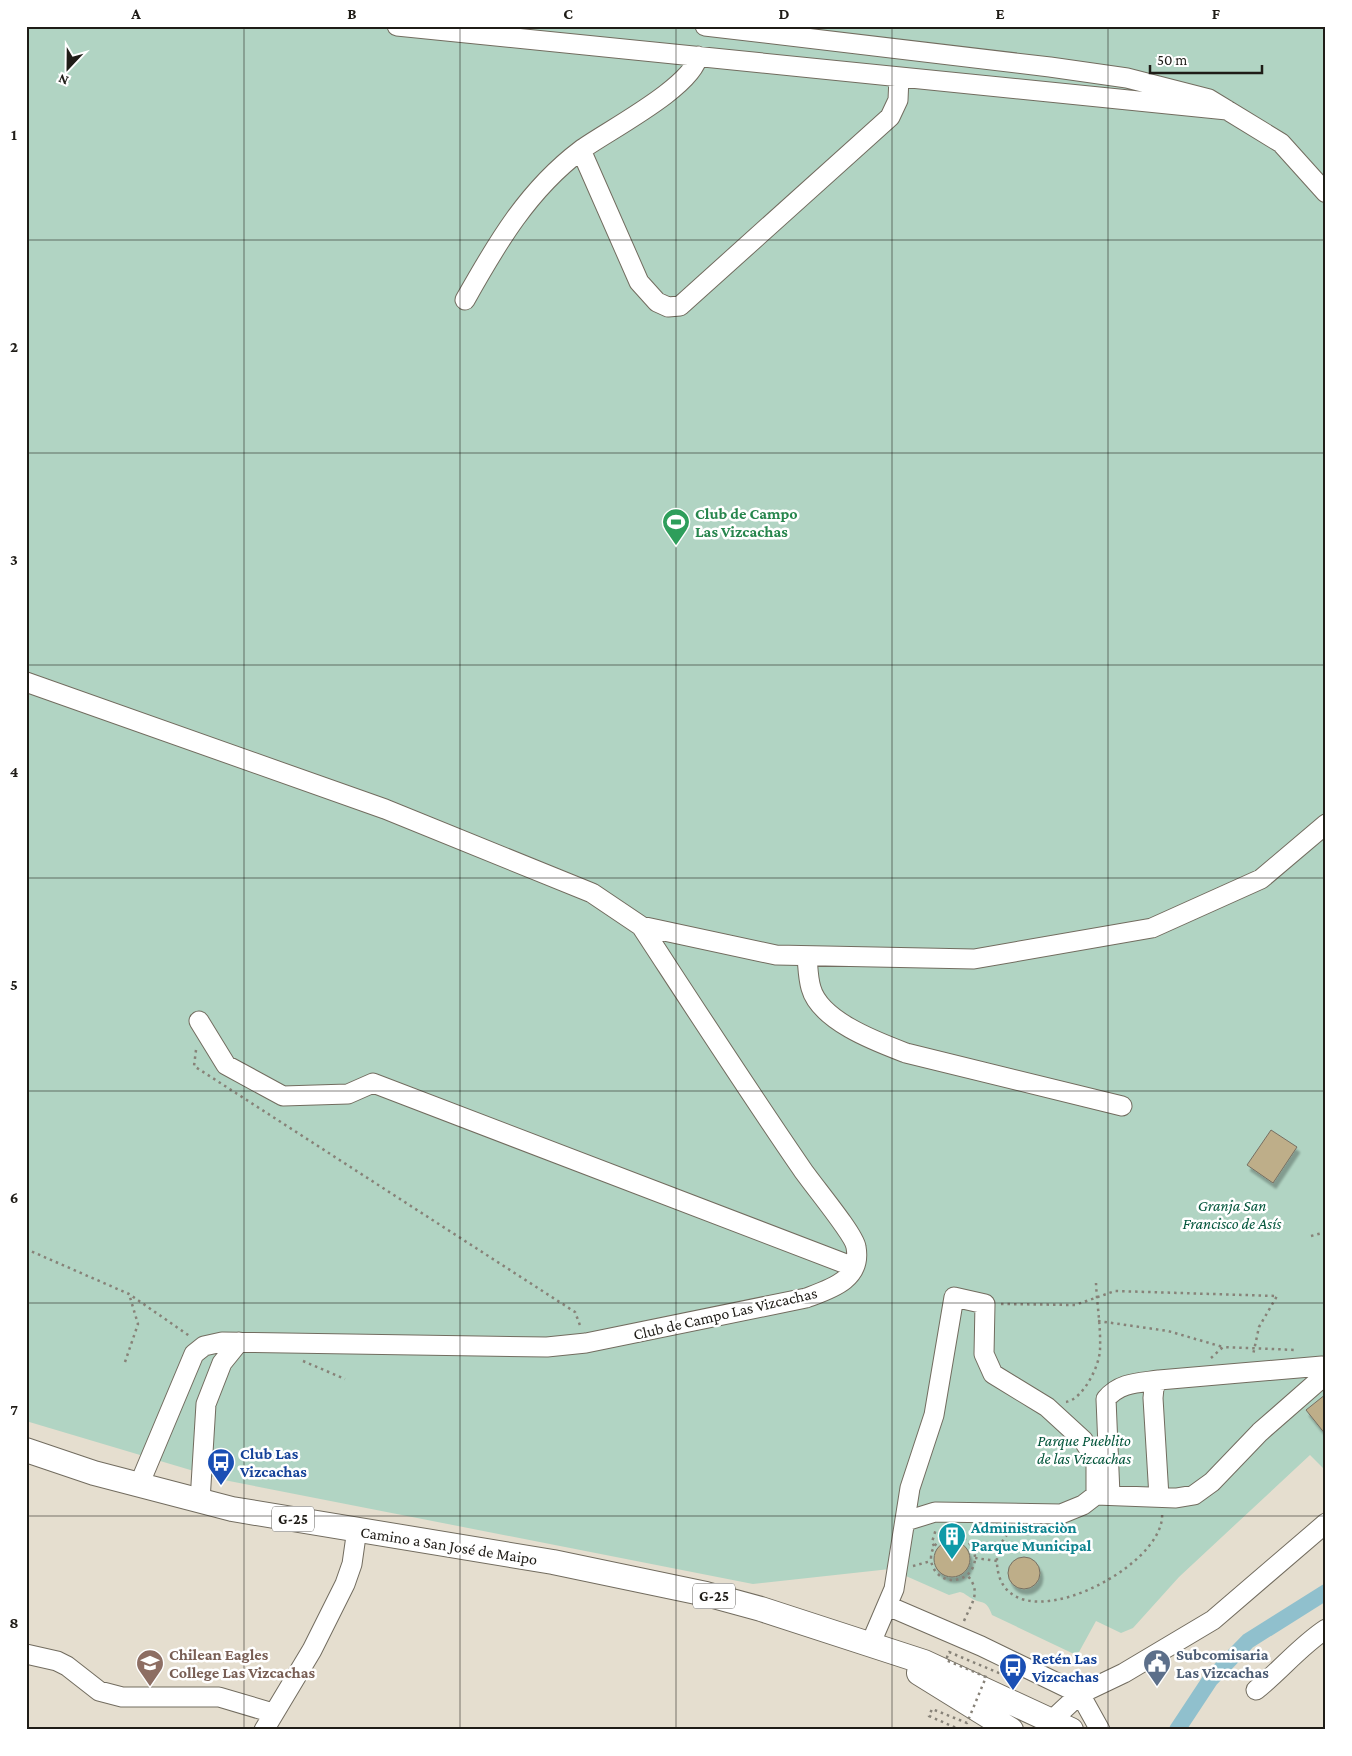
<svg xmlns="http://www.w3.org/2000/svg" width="1352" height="1756" font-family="'Crimson Pro',serif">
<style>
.green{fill:#b1d4c3}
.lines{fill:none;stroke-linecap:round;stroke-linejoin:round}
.canal{stroke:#90c0cd;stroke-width:16}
.building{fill:#beae89;stroke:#766f62;filter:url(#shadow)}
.minor-casing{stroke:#726c5f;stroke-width:21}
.major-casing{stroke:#726c5f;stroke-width:26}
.path{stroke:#878278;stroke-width:2.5;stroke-dasharray:2.5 4;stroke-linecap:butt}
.minor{stroke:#fff;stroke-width:19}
.major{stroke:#fff;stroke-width:24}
.path-bridge{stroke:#878278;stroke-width:2.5;stroke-dasharray:2.5 4;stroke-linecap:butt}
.grid{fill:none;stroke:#1f1c17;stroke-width:1;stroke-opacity:0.55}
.labels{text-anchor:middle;stroke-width:5;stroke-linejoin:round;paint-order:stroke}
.shield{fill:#fff;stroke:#62605d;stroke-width:1}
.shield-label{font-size:15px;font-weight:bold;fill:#1f1c17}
.leisure-label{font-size:16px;font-weight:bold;fill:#27864d;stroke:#fff;text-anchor:start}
.park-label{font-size:16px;font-style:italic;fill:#04563c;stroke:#fff}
.street-label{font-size:16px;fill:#1f1c17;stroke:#fff}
.transit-label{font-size:16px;font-weight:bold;fill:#164399;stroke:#fff;text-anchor:start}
.culture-label{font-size:16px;font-weight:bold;fill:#0d838f;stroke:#fff;text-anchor:start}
.education-label{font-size:16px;font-weight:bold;fill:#785e54;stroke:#fff;text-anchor:start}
.service-label{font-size:16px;font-weight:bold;fill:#4e5e75;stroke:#fff;text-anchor:start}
.neatline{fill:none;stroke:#1f1c17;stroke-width:2}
.grid-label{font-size:16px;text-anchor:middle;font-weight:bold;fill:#1f1c17}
</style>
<defs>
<filter id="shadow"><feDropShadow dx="3" dy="5.5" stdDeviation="1" flood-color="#0004"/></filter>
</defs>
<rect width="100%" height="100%" fill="#e5decf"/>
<path class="green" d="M26,26h1300v1445l-16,-16 -131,122 -46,51 -12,5 -25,-12 -17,31 -5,2 -82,-39c-6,-17 -10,-10 -21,-17 -4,-2 -6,-5 -11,-6l-11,3 -59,-26 -137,15 -529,-104 -198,-59z"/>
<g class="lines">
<path class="canal" d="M1177,1730l33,-50 38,-39 78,-49"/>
</g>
<path class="building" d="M1271,1130l26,17 -24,36 -26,-18z
M1326,1394v41l-20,-25z
M934 1559a18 18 0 1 1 36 0a18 18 0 1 1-36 0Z
M1008 1573a16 16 0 1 1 32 0a16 16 0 1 1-32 0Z"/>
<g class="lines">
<g class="minor-casing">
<path id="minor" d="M397,26l830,84
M705,26l345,41 77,11 82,21 72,44 45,50
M581,150l58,132 18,20 11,5 12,-1 210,-189 8,-17 1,-23
M465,300c32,-57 63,-110 116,-150 26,-19 112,-63 117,-94
M26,682l359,127 207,84 49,33 135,29 198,4 178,-31 109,-49 65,-55
M807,957c1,10 1,21 4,31 9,33 66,54 95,65l216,53
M199,1021l27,44 57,31 65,-2 25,-11 481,184
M139,1485l55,-131 10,-8 18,-4 325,5 39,-4 220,-45c24,-9 56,-18 50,-51 -2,-13 -44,-63 -54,-78 -55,-80 -108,-162 -161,-243
M1110,1495l-4,-96c14,-17 33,-16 53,-19
M200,1501l6,-97 16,-41 17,-21
M906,1521l29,-9 126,2 22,-9 13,-10 80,3 18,-3 18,-13 48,-50 64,-56 -2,-10 -163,14 -5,8 -1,10 6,99
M888,1606l93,40 99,48 20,36
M870,1645l24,-56 16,-101 24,-73 20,-118 31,7 -1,50 9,20 54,33 36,33 13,20v35
M26,1654l31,7 10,5 32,25 23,6h97l54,16
M1256,1690c24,-19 44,-44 70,-61
M264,1730l48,-80 33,-66 7,-20 5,-35
M1047,1730l4,-9 29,-27 44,-21 89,-53 113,-97"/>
</g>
<g class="major-casing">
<path id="major" d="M26,1450l68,23 138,36 321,53 153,32 55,15 163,53 147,68
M919,1673l92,57"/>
</g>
<path class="path" d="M196,1050l-2,16 381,246 6,16
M1311,1236l15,-4
M26,1249l103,45 62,43
M1001,1304l74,1 40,-14 162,5 -18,31 -6,28
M1098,1321l70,10 55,16
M1211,1358l12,-11 73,3
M303,1361l42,18
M125,1362l13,-38 -9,-30
M1066,1402c17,-3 33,-35 34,-52 1,-22 -3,-45 -4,-67
M1012,1530c-10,8 -16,22 -15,34 6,86 170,5 165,-51
M931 1558a22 22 0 1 1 44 0a22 22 0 1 1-44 0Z
M934,1546l-2,-4 4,-13
M975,1558l22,3
M913,1566l18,-5
M964,1621c8,-19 18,-29 3,-46"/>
<use href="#minor" class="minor"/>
<use href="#major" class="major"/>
<path class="path-bridge" d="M961,1730l-32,-14 3,-7 35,14 19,-46 -40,-17 3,-8 57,24"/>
</g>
<path class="grid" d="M244,26v1704M460,26v1704M676,26v1704M892,26v1704M1108,26v1704M26,240h1300M26,453h1300M26,665h1300M26,878h1300M26,1091h1300M26,1303h1300M26,1516h1300"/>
<defs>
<g id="stadium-pin" transform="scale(1.4375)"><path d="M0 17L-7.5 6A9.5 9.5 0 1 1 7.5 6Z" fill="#2e9e5b" stroke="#fff"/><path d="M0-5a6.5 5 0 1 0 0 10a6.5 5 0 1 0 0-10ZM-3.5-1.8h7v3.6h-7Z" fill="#fff"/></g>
<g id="bus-pin" transform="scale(1.4375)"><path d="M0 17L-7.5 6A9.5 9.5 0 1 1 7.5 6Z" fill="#1a4fb4" stroke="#fff"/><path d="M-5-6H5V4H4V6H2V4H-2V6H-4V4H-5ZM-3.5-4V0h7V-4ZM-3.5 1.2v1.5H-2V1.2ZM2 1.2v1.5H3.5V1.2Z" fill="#fff"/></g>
<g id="building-pin" transform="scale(1.4375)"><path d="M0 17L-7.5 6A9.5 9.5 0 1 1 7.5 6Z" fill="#0f9aa8" stroke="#fff"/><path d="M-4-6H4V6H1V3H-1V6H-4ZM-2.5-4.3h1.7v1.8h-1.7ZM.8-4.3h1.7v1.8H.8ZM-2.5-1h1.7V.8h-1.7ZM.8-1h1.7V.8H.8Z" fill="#fff"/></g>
<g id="school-pin" transform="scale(1.4375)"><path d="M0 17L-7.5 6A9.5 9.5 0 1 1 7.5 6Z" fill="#8d6e63" stroke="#fff"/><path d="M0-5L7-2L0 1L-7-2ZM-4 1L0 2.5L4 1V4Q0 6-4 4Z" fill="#fff"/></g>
<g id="civic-pin" transform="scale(1.4375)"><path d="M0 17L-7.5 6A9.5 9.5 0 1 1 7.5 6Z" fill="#5c6f8a" stroke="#fff"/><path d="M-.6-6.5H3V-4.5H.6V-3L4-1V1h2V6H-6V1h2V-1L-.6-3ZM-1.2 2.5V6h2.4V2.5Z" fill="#fff"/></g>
</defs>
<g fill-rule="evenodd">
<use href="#stadium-pin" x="676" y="522"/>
<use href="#bus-pin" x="221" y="1462"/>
<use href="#building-pin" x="952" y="1536"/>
<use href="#school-pin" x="150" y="1663"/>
<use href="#civic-pin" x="1157" y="1663"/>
<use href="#bus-pin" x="1013" y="1667"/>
</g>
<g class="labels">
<g class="shield">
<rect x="272" y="1506.5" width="42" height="25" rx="4"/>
<rect x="693" y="1583.5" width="42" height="25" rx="4"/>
</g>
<g class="shield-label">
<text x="293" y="1524">G-25</text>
<text x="714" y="1601">G-25</text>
</g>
<g class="leisure-label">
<text x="695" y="519">Club de Campo<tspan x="695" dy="18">Las Vizcachas</tspan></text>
</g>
<g class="park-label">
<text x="1232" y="1211">Granja San<tspan x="1232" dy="18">Francisco de Asís</tspan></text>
<text x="1084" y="1446">Parque Pueblito<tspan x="1084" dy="18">de las Vizcachas</tspan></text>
</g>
<g class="street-label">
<text transform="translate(725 1313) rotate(-13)" y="6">Club de Campo Las Vizcachas</text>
<text transform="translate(449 1545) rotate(9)" y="6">Camino a San José de Maipo</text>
</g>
<g class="transit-label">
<text x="240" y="1459">Club Las<tspan x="240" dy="18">Vizcachas</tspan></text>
<text x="1032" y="1664">Retén Las<tspan x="1032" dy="18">Vizcachas</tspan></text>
</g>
<g class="culture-label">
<text x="971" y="1533">Administraciòn<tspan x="971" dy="18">Parque Municipal</tspan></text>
</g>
<g class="education-label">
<text x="169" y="1660">Chilean Eagles<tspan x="169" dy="18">College Las Vizcachas</tspan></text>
</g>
<g class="service-label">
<text x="1176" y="1660">Subcomisaria<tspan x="1176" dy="18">Las Vizcachas</tspan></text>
</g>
</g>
<rect width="1352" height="1756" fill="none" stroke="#ffffff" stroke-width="55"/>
<g transform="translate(68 68) rotate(202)" stroke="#ffffff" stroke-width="4" paint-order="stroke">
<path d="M0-4L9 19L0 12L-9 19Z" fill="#1f1c17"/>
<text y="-8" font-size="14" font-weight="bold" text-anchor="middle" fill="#1f1c17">N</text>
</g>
<path d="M1150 65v8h112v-8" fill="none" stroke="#1f1c17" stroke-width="2.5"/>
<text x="1157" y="65" font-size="15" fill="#1f1c17" stroke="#ffffff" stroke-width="4" paint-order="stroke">50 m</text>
<rect x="28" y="28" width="1296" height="1700" class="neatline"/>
<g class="grid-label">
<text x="136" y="19">A</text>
<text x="352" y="19">B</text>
<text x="568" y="19">C</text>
<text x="784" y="19">D</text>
<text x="1000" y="19">E</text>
<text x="1216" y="19">F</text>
<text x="14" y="140">1</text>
<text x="14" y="352">2</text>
<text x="14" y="565">3</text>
<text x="14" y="777">4</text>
<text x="14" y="990">5</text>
<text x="14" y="1203">6</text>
<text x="14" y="1415">7</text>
<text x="14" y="1628">8</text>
</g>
</svg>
